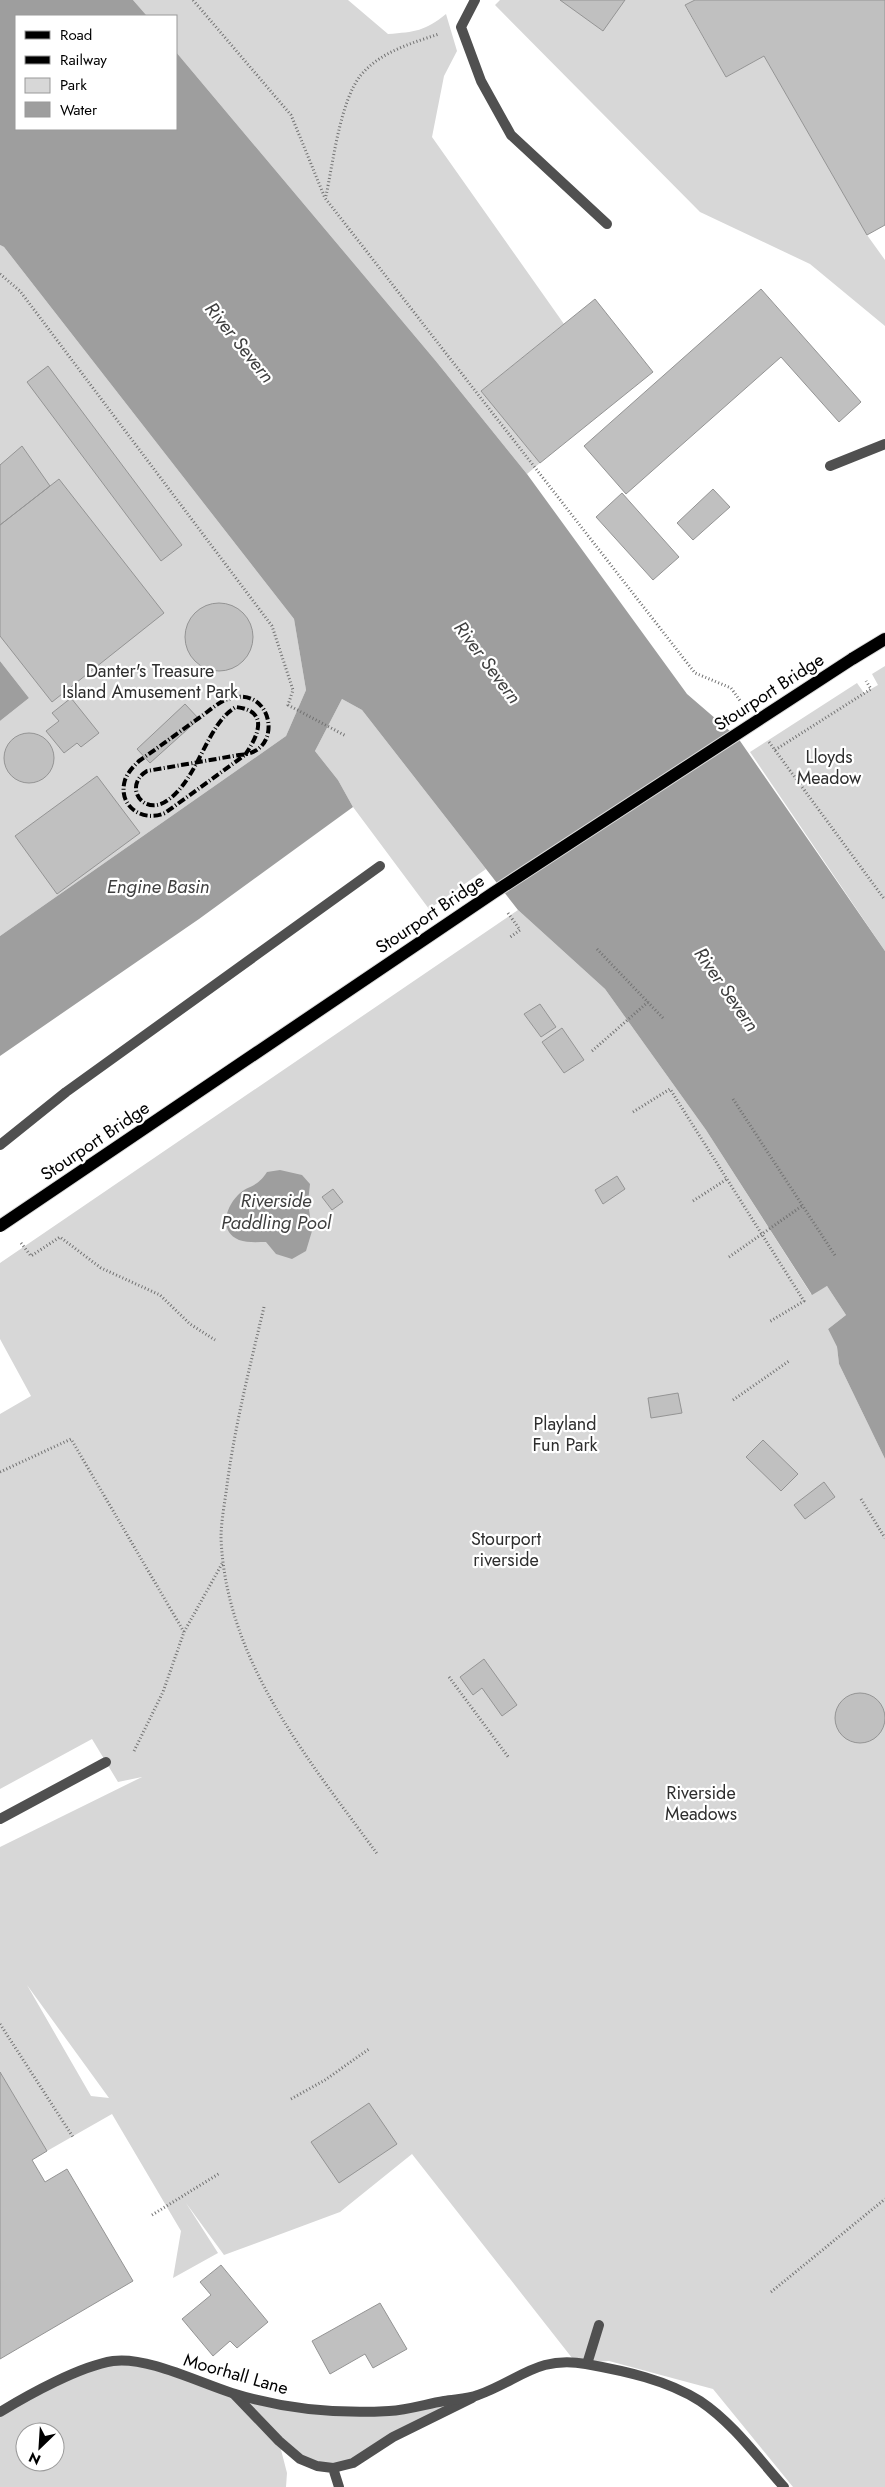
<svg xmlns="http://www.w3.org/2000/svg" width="885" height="2487" font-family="Jost,sans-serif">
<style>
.green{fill:#d7d7d7;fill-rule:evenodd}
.water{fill:#9e9e9e}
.building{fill:#c0c0c0;stroke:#949494}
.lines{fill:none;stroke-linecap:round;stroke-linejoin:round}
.primary-casing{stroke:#dbdbdb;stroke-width:14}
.path{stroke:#727272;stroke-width:3;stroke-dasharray:1 2.5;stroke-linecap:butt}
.service{stroke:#505050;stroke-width:10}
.minor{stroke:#505050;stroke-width:10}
.primary{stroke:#000;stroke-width:12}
.rail{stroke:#000;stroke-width:4;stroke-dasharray:8 2.5 1 2.5;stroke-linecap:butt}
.primary-bridge-casing{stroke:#dbdbdb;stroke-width:14;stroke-linecap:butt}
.primary-bridge{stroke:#000;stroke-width:12}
.labels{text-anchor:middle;stroke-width:4.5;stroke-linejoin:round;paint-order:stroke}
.park-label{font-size:18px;fill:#2e2e2e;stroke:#fff}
.street-label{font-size:18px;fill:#000;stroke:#fff}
.water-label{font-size:19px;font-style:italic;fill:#3f3f3f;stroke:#fff}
</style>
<rect width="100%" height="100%" fill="#fff"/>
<path class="green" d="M133,0h215l40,34c27,-2 37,-3 58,-20l11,37 -13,25 -12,61 132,187 -83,67 59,72 -13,11 -92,-114 -259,-308v-36h-29z
M500,0h195l-10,6 41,71 38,-21 103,179 18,25v66l-75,-62 -110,-52 -205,-207z
M0,245l4,2 290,372 12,71 -20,46 -286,200v-215l29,-23 -29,-37z
M885,666v285l-135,-199 107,-69 7,10 14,-8 -6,-11z
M342,699l20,11 124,159 -57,40 -76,-102 -15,-27 -23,-29z
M518,910l87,79 101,141 105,164 16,-8 19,29 -18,14 9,18 2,17 46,95v1028h-92l-80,-98 -104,-28 -33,2 -164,-209 -72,58 -116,43 -38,-52 32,50 -45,25 8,-47 -69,-117 -65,37 -47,-79v-225l142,-70 -24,5 -26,-43 -92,50v-375l31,-18 -31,-57v-76zM27,1985l82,113 -18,-2z
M137,2362l154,45 101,4 85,-16 -124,68 -36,3 -38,-24 8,31 -1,14h-286v-75l94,-45zM25,2432h30v30h-30z"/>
<path class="water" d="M0,0h133l14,16h-131v113h160v-77l259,308 92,114 160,220 51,44 147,213v508l-46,-95 -2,-17 -9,-18 18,-14 -19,-29 -15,9 -106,-165 -101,-141 -87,-79 -156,-200 -20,-11 -27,52 23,29 15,27 -154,112 -199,137v-120l286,-200 20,-46 -12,-71 -290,-372 -4,-2z
M0,661l29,37 -29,23z
M280,1170l22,5 8,9 -2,18 4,29 -6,20 -14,8 -16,-5 -10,-12c-8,0 -19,1 -27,-2 -21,-9 -13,-33 -1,-45 9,-10 18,-6 29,-23z"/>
<path class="building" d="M560,0h65l-22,31z
M695,0h190v225l-18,10 -103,-179 -38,21 -41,-72z
M761,289l100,113 -22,20 -58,-65 -155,137 -42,-48z
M595,299l58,73 -113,91 -59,-72z
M48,366l134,179 -21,16 -134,-179z
M22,446l28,40 -50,39v-60z
M59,479l105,134 -112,89 -52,-66v-111z
M713,489l17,18 -37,33 -16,-17z
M622,493l57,64 -26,23 -57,-63z
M185 637a34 34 0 1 1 68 0a34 34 0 1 1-68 0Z
M71,698l28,35 -18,14 -4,-4 -13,10 -18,-22 13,-10 -7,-8z
M185,704l14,15 -49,44 -13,-14z
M4 758a25 25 0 1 1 50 0a25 25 0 1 1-50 0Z
M97,776l43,57 -83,61 -42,-58z
M540,1004l16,23 -15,10 -17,-23z
M562,1028l22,32 -20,13 -22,-31z
M617,1176l8,13 -22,15 -8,-14z
M333,1189l10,13 -11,8 -10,-13z
M678,1393l4,20 -31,5 -3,-20z
M763,1440l35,34 -17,17 -35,-34z
M824,1482l11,15 -30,22 -11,-14z
M484,1659l33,46 -15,11 -20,-28 -9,7 -13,-18z
M835 1718a25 25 0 1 1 50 0a25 25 0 1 1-50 0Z
M0,2072l47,79 -15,9 13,22 22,-13 66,112 -133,78z
M369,2103l28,41 -58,39 -28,-41z
M221,2265l47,57 -31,26 -7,-7 -17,15 -31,-37 29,-24 -11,-13z
M380,2303l27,46 -34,19 -8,-14 -35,20 -18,-33z"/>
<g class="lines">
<g class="primary-casing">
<path id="primary" d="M852,659l33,-20"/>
</g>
<path class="path" d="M193,0l98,115 34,83 370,475 36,15 10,14
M326,196c7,-33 14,-95 35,-121 19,-23 51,-32 78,-41
M0,274l20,17 252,335 21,64 -5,15 58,31
M769,742l116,158
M775,750l96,-61 -5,-8
M508,913l12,17 -11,8
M597,949l66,69
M592,1051l56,-49
M733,1099l103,158
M633,1112l37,-23 134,212 -35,21
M693,1201l34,-22
M21,1243l10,13 29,-19 41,31 59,27 30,29 25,16
M729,1257l73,-51
M264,1307c-14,59 -29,118 -37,178 -2,17 -6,36 -6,53 5,123 87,221 157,317
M733,1400l56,-39
M0,1472l71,-33 113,193
M861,1499l24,39
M449,1677l60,81
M134,1751l29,-59 21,-60 39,-70
M0,2024l73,113
M291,2099l34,-19 44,-31
M152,2215l68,-42
M771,2292l114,-93"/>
<path class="service" d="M475,0l-14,27 20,54 30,54 96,89
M830,466l55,-22
M0,1145l66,-53 314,-226
M587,2364l12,-39
M234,2394l45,47 21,18 17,7 16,2 20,-5 40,-26 79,-39
M333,2468l6,19"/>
<path class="minor" d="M0,1819l106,-57
M0,2412c28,-17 80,-46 113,-51 33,-5 87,22 119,32 51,16 105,21 157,18 19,-1 37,-7 55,-10 11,-2 24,-2 34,-6 42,-15 60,-40 108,-31 39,7 81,16 114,37 33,22 58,57 84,86"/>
<use href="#primary" class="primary"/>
<path class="rail" d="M245,755c13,-19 25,-44 -9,-48 -29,16 -37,71 -68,93 -24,18 -46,-14 -21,-29l92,-16c47,-1 34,-72 -11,-56 -10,3 -20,13 -29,19 -20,14 -40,29 -60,43 -6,6 -11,11 -14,19 -8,26 18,43 40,33l80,-58"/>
<g class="primary-bridge-casing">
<path id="primary-bridge" d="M0,1226l493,-333 359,-234"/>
</g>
<use href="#primary-bridge" class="primary-bridge"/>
</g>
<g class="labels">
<g class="park-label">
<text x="150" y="677">Danter's Treasure<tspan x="150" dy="21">Island Amusement Park</tspan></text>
<text x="829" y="763">Lloyds<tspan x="829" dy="21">Meadow</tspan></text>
<text x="565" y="1430">Playland<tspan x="565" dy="21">Fun Park</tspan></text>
<text x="506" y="1545">Stourport<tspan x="506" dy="21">riverside</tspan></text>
<text x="701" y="1799">Riverside<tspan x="701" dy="21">Meadows</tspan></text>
</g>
<g class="street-label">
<text transform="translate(769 692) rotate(-33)" y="6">Stourport Bridge</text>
<text transform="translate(430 914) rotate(-34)" y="6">Stourport Bridge</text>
<text transform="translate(95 1141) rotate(-34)" y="6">Stourport Bridge</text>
<text transform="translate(236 2374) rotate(16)" y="6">Moorhall Lane</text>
</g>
<g class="water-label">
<text transform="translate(240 342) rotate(51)" y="7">River Severn</text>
<text transform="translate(488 662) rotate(53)" y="7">River Severn</text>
<text x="158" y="893">Engine Basin</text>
<text transform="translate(727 989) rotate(55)" y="7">River Severn</text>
<text x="276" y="1207">Riverside<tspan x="276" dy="22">Paddling Pool</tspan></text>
</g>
</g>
<rect x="15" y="15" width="162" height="115" fill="#ffffff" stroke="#999999"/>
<rect x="25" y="31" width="25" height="8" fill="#000000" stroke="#999999"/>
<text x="60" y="40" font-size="15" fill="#000000">Road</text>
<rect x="25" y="56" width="25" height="8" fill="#000000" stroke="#999999"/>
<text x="60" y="65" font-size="15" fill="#000000">Railway</text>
<rect x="25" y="78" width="25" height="15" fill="#d7d7d7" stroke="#999999"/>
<text x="60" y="90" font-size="15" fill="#000000">Park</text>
<rect x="25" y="102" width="25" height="15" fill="#9e9e9e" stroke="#999999"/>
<text x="60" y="115" font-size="15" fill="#000000">Water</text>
<g transform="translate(40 2447) rotate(205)"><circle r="24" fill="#ffffff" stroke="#999999"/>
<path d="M0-4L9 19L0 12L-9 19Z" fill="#000000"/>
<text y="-8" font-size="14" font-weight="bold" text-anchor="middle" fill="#000000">N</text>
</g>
</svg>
